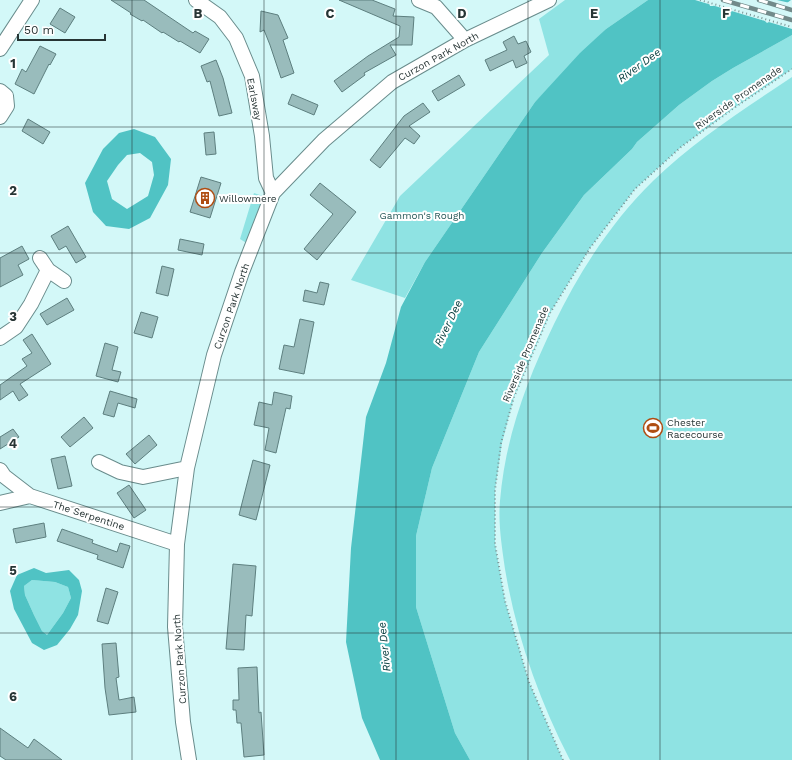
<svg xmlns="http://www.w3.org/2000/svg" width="792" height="760" font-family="'Work Sans',sans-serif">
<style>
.green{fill:#8fe3e3}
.water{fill:#50c3c4;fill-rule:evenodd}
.pier{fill:#d3f8f8}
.building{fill:#99bcbc;stroke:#5d7f7f}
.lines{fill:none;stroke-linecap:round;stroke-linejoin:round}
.street-casing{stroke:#698c8c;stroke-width:16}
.path{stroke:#7a9393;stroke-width:2;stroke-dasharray:1 3;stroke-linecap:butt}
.street{stroke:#fff;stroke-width:14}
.rail-casing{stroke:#728a8a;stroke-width:4.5}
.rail{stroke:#fff;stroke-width:3;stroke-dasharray:9;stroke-linecap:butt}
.grid{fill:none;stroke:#273535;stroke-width:1;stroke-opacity:0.55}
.labels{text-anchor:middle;stroke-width:4;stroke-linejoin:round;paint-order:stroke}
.street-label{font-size:10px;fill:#273535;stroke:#fff}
.poi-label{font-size:10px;fill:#273535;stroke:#fff;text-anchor:start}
.park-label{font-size:10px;fill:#245656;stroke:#fff}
.water-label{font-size:11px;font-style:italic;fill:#0a4041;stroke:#fff}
.grid-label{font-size:13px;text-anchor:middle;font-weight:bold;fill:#273535;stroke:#fff;stroke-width:4;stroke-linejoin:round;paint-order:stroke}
</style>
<rect width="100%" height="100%" fill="#d3f8f8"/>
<path class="green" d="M565,0h83l-42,29 -71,73 -110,160 -20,36 -54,-18 49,-84 149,-141 -10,-36z
M792,35v34l-58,39 -53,39 -46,42 -45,59 -40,65 -36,84 -12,46 -7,47v54l10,57 24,81 34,78h-93l-15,-27 -39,-126v-71l16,-68 47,-116 63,-99 42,-58 48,-46 5,-7 42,-37 33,-24 21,-13z
M792,77v683h-222c-31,-60 -54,-125 -65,-191 -3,-22 -7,-45 -5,-68 5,-63 27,-121 54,-177 25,-52 58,-103 99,-143 41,-40 91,-72 139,-104z
M254,193l9,3v15l-15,33 -8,-5z
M32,580l23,2 13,5 3,11 -8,15 -16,22 -5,-4 -8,-16 -9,-20 -1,-9z"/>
<path class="water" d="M648,0h64l-3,2 1,4h3l8,-6h70l-27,20 3,3 2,-1 23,-16v29l-59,33 -21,13 -33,24 -42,37 -5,7 -48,46 -42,58 -63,99 -47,116 -16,68v71l39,126 15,27h-90l-18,-42 -16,-76 5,-94 15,-131 20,-54 15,-56 24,-45 110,-160 45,-49 26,-24z
M134,129l21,8 16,22 -3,26 -18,33 -21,11 -23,-3 -13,-14 -8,-29 18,-34 16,-16zM140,153l12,9 2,13 -6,21 -21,13 -15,-10 -5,-18 11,-16 9,-10z
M34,568l12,5 23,-3 10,10 3,11 -4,24 -8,14 -13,16 -13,5 -12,-7 -18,-34 -4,-18 7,-16zM32,580l23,2 13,5 3,11 -8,15 -16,22 -5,-4 -8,-16 -9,-20 -1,-9z"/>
<path class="pier" d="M695,0h19l-2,4 5,-4h60l13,3 -23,18 25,-17v25z"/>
<path class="building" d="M111,0h33l49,33 2,-2 14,8 -9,14 -20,-12 -1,1 -16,-10 -1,1 -19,-13 -1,1 -12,-7 1,-1z
M339,0h33l23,9 -2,7 21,1 -2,28h-22l6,10 -32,18 1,2 -23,17 -8,-11 34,-25 31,-19 1,-11z
M60,8l15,9 -10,16 -15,-9z
M261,11l17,4 10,23 -5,2 11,33 -13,5 -11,-33 -6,-15 -4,2z
M514,36l4,8 8,-3 5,11 -7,4 3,7 -11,5 -3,-8 -23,11 -5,-11 22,-10 -4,-8z
M40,46l16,8 -6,11 -1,-1 -15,30 -19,-10 7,-15 4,3z
M216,60l7,18 9,35 -13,3 -9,-35 -3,1 -6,-16z
M459,75l6,10 -27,16 -6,-10z
M292,94l26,11 -4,10 -26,-11z
M423,103l7,9 -21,14 11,10 -6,8 -9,-6 -25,30 -10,-8 34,-44z
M28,119l22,13 -7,12 -21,-13z
M214,132l2,22 -10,1 -2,-22z
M201,177l20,6 -11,35 -20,-6z
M320,183l36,29 -39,48 -13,-11 29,-35 -23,-19z
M68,226l18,31 -10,6 -10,-17 -7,4 -8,-14z
M180,239l24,5 -2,11 -24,-5z
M22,246l7,13 -11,6 5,10 -23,12v-29z
M162,266l12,3 -6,27 -12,-3z
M320,282l9,2 -5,21 -21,-4 2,-11 12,3z
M67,298l7,12 -27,15 -7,-11z
M141,312l17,5 -6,21 -18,-5z
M300,319l14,3 -10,52 -25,-5 5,-24 10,2z
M32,334l19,30 -31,20 8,11 -9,6 -6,-10 -13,9v-15l27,-19 -5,-7 10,-6 -9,-13z
M105,343l13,4 -6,23 9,2 -3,10 -22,-6z
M110,391l27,8 -2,9 -17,-5 -4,14 -11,-3z
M274,392l18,4 -2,13 -4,-1 -10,45 -11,-3 4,-22 -15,-3 5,-23 13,3z
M84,417l9,11 -23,19 -9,-10z
M13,429l6,8 -19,12v-12z
M149,435l8,10 -22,19 -9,-10z
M65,456l7,30 -14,3 -7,-30z
M253,460l17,5 -14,55 -17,-5z
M129,485l17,25 -12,8 -17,-25z
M44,523l2,14 -30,6 -3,-14z
M62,529l31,11 -1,3 25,9 3,-9 10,3 -7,22 -26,-9 1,-4 -41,-14z
M233,564l23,2 -4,50 -6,-1 -2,35 -18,-1z
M106,588l12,4 -10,32 -11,-3z
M116,643l3,34 -3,1 3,22 15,-3 2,15 -27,3 -4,-27 -3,-44z
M257,667l2,46 2,-1 3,43 -20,2 -3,-34h-4l-1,-13h-3v-10h6l-1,-32z
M0,728l28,20 6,-9 28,21h-56l-6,-4z"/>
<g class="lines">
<g class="street-casing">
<path id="street" d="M196,0l24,17 16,21 16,38 10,60 4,42 7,15
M419,0l17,7 29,33
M0,49l32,-49
M0,91l6,5 1,10 -7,11
M40,258l8,12 16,11
M0,338l16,-11 15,-23 17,-34
M99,462l21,10 23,5 44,-9
M0,470l4,6 26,20
M0,503l30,-7 147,48
M189,760l-6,-38 -8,-95 2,-83 10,-76 27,-113 28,-83 31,-79 51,-53 68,-58 73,-42 84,-40"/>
</g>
<path class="path" d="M700,0l92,27
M563,760l-34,-78 -24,-81 -10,-57v-54l6,-47 13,-46 36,-84 40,-65 45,-59 46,-42 53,-39 58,-39"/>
<use href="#street" class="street"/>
<g class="rail-casing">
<path id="rail" d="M723,0l69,20
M759,0l33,10"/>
</g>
<use href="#rail" class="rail"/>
</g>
<path class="grid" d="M132,0v760M264,0v760M396,0v760M528,0v760M660,0v760M0,127h792M0,253h792M0,380h792M0,507h792M0,633h792"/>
<defs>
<g id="building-ring" transform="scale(1)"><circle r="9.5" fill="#fff" stroke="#af4d12" stroke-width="1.5"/><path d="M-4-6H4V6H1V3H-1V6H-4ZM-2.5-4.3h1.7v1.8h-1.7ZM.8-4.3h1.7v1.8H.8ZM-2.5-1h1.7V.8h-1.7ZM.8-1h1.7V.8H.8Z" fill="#af4d12"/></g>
<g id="stadium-ring" transform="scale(1)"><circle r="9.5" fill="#fff" stroke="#af4d12" stroke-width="1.5"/><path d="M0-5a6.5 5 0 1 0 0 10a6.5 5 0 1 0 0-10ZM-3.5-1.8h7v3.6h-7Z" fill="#af4d12"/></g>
</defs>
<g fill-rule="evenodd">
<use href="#building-ring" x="205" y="198"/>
<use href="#stadium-ring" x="653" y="428"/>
</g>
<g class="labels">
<g class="street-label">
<text transform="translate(438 56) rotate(-29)" y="4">Curzon Park North</text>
<text transform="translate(738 97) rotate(-35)" y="4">Riverside Promenade</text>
<text transform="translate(255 99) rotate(79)" y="4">Earlsway</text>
<text transform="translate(231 306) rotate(-71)" y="4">Curzon Park North</text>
<text transform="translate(525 354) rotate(-67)" y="4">Riverside Promenade</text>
<text transform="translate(89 515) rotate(18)" y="4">The Serpentine</text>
<text transform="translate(179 659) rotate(-94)" y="4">Curzon Park North</text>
</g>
<g class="poi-label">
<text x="219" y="202">Willowmere</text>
<text x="667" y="426">Chester<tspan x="667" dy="12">Racecourse</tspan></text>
</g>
<g class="park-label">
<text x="422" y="219">Gammon's Rough</text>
</g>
<g class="water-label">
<text transform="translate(639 65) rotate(-36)" y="4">River Dee</text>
<text transform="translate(448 323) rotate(-64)" y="4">River Dee</text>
<text transform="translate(384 647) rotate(-96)" y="4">River Dee</text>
</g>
</g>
<g class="grid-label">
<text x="198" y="18">B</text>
<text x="330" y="18">C</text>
<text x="462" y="18">D</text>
<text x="594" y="18">E</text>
<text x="726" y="18">F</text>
<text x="13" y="68">1</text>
<text x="13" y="195">2</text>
<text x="13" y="321">3</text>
<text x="13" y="448">4</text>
<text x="13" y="575">5</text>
<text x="13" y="701">6</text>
</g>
<path d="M18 34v6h87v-6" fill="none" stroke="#273535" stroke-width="2"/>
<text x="24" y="34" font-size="12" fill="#273535" stroke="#ffffff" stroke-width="3" paint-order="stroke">50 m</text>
</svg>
